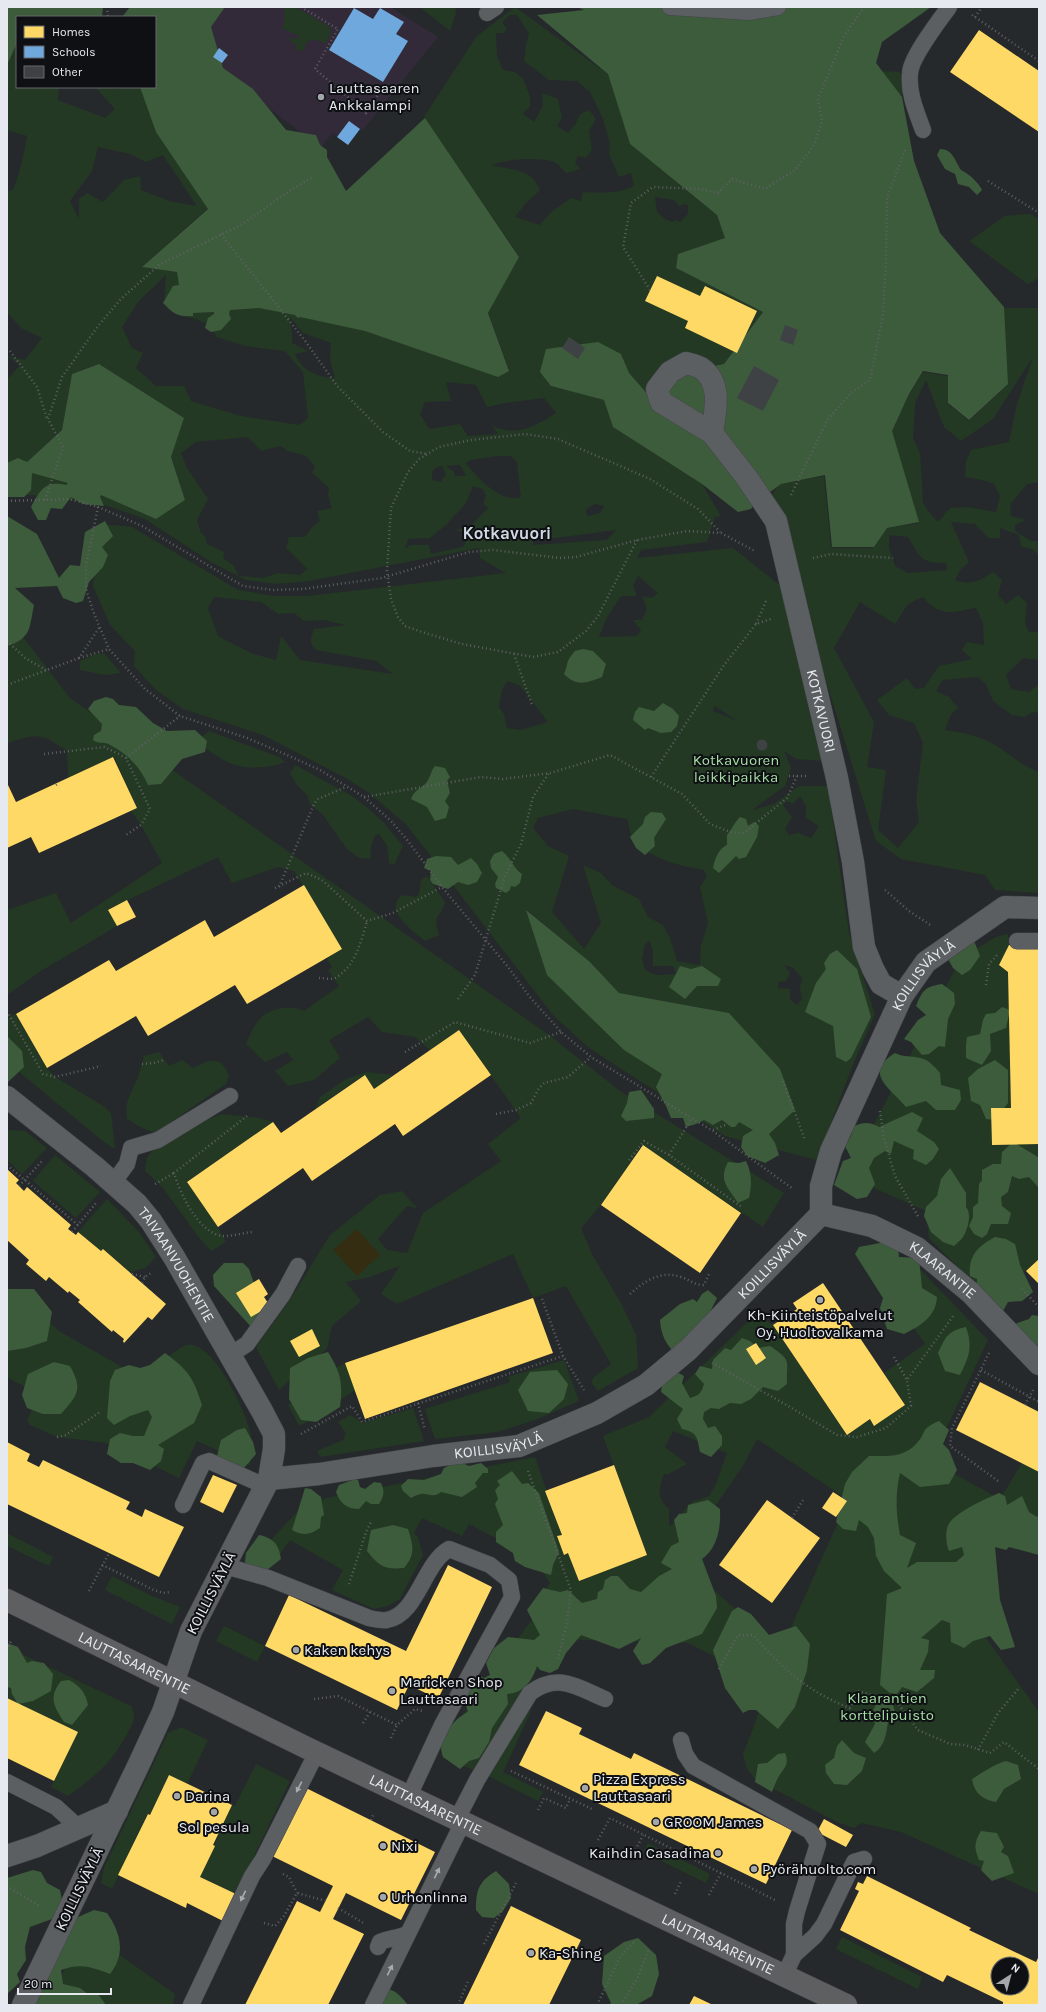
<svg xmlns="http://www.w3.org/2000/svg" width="1046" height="2012" font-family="Karla,sans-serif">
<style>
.education{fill:#322a38}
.green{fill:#233923;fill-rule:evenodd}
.forest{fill:#3d5c3c}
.sand{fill:#352d12}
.homes{fill:#ffd966;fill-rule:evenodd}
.schools{fill:#6fa8dc}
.building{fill:#3f4245}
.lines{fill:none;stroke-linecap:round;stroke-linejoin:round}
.lane-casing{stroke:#424549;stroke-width:17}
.street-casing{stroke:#424549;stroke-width:23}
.secondary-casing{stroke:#424549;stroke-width:23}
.path{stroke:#5e6063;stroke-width:2.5;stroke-dasharray:1 3;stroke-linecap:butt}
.lane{stroke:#5c5f62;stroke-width:16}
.street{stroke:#5c5f62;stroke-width:22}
.secondary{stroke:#5e5f61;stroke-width:22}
.oneway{fill:#a8abb0}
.poi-dot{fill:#a3a6ab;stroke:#0e1014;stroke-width:1.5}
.labels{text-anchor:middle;stroke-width:4;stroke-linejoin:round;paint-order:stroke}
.poi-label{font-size:15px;fill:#e6eaf0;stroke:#0e1014;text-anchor:start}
.street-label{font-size:15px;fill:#e6eaf0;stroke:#0e1014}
.park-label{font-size:15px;fill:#a6dfa3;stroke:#0e1014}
.quarter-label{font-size:17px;font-weight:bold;fill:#d0d8e3;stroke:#0e1014}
</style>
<rect width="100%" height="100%" fill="#26292c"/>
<path class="education" d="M213,7h177l48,30 -76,94 -2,-2 -12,16 -16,-12 -11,15 -136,-104z"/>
<path class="green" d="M286,7h9l35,20 1,7 -6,9 -9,-3 -8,1 -6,11 -6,-3 1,-5 -6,-1 -2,-5 11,1 -1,-3 -17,-8c4,-7 0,-14 4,-21z
M420,7h35l1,6 -6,18z
M515,7l93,67 22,70 87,71 9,23 -48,16 -2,14 87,44 -39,52 -44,9 -29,25 -23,-25 -7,-19 -70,32 53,14 9,27 89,57 19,32 -6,1 -8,25 -66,8 -4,8 96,-10 49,39 40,174 -26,-2 -12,-8 7,17 -6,18 -33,24 22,-6 25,-18h29l21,147 26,81 -23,53 -35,93 -92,-24 -136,-88 -36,-33 -147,-191 -38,-32 -24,-15 -81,-42 -80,-26 -27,-19 -22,-24 1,-15 -25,-26 -17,-39 8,-62 31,3 106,63 35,6h35l198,-23 -26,-15 -1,-10 -170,33 -33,3 -30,-4 -35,-18 -66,-43 -40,-14 -73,-10h-25v-115l13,-15 -13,-9 18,4 17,-22 -21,-10 -14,-16v-121l6,-1c7,-18 11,-35 14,-54l-20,-6v-65l10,-22v44h42l-1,13 47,18 10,-9 -20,-22 24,2v-2h21l68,121 -66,59 35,4 83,36 105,22 144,41 -21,-58 31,-56 -95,-139 52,-80zM509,15h8l12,18 -3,13 -2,15 25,19 28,1 13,11 13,27 7,24 -1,11 10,23 12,-4 3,13c-17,8 -32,7 -51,6l-2,9 -10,-3 -21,15 -10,12 -25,-8 10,-13 15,-14c-7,-22 -31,-20 -49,-25 16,-6 43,-8 60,-4 6,1 11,8 15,12l14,-4 -5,-6 3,-7 8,2 6,-8 -3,-19 7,-12 -7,-9 -9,4 -5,11 -7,8 -11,-7 5,-8 -4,-19 -16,-6 1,13 -9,16 -11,-8 7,-8v-10l-7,-17 -8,-7 -12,-2 -6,-14 -1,-23h8l3,-5 -5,-5zM98,147l32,7 16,8 17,-7 34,51 -28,-5 -28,-11 -1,-14 -16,4 -21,22 -16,-9 -8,6v20l-9,-18 22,-30zM655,197l19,3 6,6 4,-2 4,1v9l-8,8 -5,-2 -3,2 -7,-3 -8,-7zM166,275l-2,26 15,12 29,11 9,13 28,9 40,5 18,21 5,46 -9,7 -58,-9 -50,-15 -7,-15h-28l-20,-18 7,-15 -11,-5 -10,-21 16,-25zM290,317l13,16 28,10 -1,17 5,18c-18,-1 -33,-7 -40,-24l13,-3 -16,-8c1,-10 -2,-16 -2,-26zM99,364l85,54 -13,39 14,43 -166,-31 43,-39 10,-56zM446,382l30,3 11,22 18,-4 39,-5 12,15c-21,13 -38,24 -64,13l6,8 -30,2 -8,-12 -31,5 -9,-15 5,-12 26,-1zM248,437l13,14 20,-5 7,5 18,5 9,10 -3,7 17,15 -1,8 4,12 -15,3 3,10 -7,5 -8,11h-16l-3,11 21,21 -7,6 -23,-2 -13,5 -25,-2 -6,-11 -10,-7 1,-6 -17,-8 -2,-8 -4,-3 -4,-13 11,-21 -21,-31 -6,-15 15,-11zM498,456h13l6,6 4,35c-19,7 -44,-19 -55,-34l4,-3zM460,465l6,11h-11l-1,-4 -8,-6zM442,466l4,8 -5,8 -9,-2v-7l3,-5zM473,486l10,3 3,7 -3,8 5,4 -19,20 -15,2 17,4 -8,13 -32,7 -2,-9h-19l-5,4 3,-10 22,-1 17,-14 19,-21zM596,504l8,2 -4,7 -11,3 -3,-2v-4l3,-3zM616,530l-9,10 -73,5 -2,-4zM638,576l20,17 -6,5 -10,-2 5,13 -5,11h-9l8,10 -4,6 -38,1 8,-20 14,-21h16l-4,-10zM214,597l47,5 17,12 16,-1 10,8 20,-1 22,5 -32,4c-3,10 -6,14 2,21l60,11 17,13 -93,-14 -19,-24 -5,24 -23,-6 -35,-18 -10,-28zM508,681l12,5 28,36 -28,8 -13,-2 -3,-14 -5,-7 3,-18zM714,706h1l22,15 -24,-10zM800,796l6,10v12l13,8 -8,12 -13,-5 -9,2 -4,-6 7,-12 -9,-12 3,-4 7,3zM573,809l54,10c2,5 2,13 5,18 18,23 45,28 72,33l3,7 -7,10 8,36 -7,23 -1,19 -23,-4 -7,-23 -7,-13 -15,-8 -9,-18 -27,-14 -11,-12 -18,-8 18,58 -17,26 -32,-37 17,-56 -21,-10 -15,-18 5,-10zM527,910l63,52 29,31 110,20 -105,37zM649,941l4,10v15h20l3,8 -20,1 -11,-5 -3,-11 3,-15zM785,965l8,3 9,10 -2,10 2,11 -5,6 -7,-6v-10l-12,-1v-6l8,-1 4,-7zM833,1026l13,36 -10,-5z
M877,71l23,1 3,22 -20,7z
M1030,214l9,5v59l-11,6 -59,-43 36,-25z
M1003,308h36v174l-12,2 -17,21 1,11 15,4 -11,5v6l16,10h8v15l-5,-6 -13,-4 -2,-11 -19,-7v10h-11l-14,-14 -24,-2 18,40 -9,8 -5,10c17,6 23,1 39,-8l8,8 -4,15 8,9 12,-9 9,8 -2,20 4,9h10v28l-16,-2 -17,17 5,14 18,3 10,-8v31l-4,-4 -11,6 -12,-2 -19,-14 -7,-17 -8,-7 -36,3 -6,11 13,6 9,11 -7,6 -6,16c20,3 38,6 55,18 15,10 22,18 39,24v121l-44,-3 -10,-15 -84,-16 -25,-18 -107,-343 11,-14 44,-8 7,72h42l14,-20 31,-5 -27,-91 18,-37 14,-23 25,4v28l21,17 38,-36zM1033,357l-16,47 -8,38 -38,8 -5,11 -1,16 18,3 11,4 6,12 -4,16 -28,-5 -18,1 -12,14 -10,-11 -5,-9 -3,-49 -7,-15 2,-35 11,-23 18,47 17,14 32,-22zM889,535l19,2c13,21 12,26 38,26l1,7 -39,3 -13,-7 -6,-18zM923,597c17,21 30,15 53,11l7,15 1,22 -17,-3 -5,8 10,9 -33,7 -15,22 -9,1 -8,-11 -30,22 12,15 25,8 9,20 -7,57 3,22 -21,26 -20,-18 8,-60 -19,-3 7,-45 -40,-74 26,-46 35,22 13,-20z
M7,616l63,82 479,337 71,56 164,102 -21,34 -121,-82 -41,60 -20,23 11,26 30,51 14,30 2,33 -40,23 -7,-9 3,-5 17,-13 -45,-78 -33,12 -20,-44 -116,50 -16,-10 19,-28 -34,12 -20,4 15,19 -29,25 -5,23 -37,30 -11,11 -23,-43 37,-52 37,-60 50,-40 22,-4 15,17 -10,-2 -29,33 9,11 20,3 16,-40 78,-52 -13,-17 33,-26 -62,-88 -29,20 -15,-13 -33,-5 -14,-15 -39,23 11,18 -26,22 -26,6 -13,-15 18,-11 -6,-8 -22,10 -19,-18c4,-9 7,-18 14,-25 10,-11 31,-15 44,-8l35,-25 -11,-16 4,-3 -5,-9 15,-9 -48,-78 -16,-4 -46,16 -14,-26 -109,52 8,17 -76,45 -34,24v-85l49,-17 15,30 91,-60 -21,-38 -10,-14 6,-3 -23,-51 -46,21 -1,-28c-7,-3 -13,-8 -19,-11 -12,-7 -29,1 -41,4z
M104,653l17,20 -16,2 -25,-5v-9l15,-7z
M209,731l70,26 6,5c-7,3 -13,4 -21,5 -32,3 -42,-8 -68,-25z
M295,765l57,31 17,13 15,14 19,23 -9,19 -5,-2 -2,-18 -8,-11 -4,2 -4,10 -1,13 -11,-1 -12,-9 -24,-34 -13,-11 -3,-9 -10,-10 -7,-11z
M427,876l18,26c-5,18 -13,11 -6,33l-14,6c-10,-9 -43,-30 -23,-46l14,2 3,-3 2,-14z
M1008,934l1,11 -10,20 9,7 3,136 -20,1 48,35v115l-49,41 -61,-62 -3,-27 -79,-35 114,-218 35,-21z
M16,1014l31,54 8,9 50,30 6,6 4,36 -11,-7 -97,-80v-45z
M159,1052l10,14 13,-6 11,8c17,-8 28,-14 36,8l-3,8 -71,49 -15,-6 -13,-8c-2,-16 1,-19 7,-33 5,-9 7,-20 10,-30z
M367,1072l26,3 -19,14 -10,-14 -48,33 4,-11 26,-18z
M222,1114l37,4 14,4 -86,60 31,45 8,15 -15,9 -14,-16 -34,-47 -18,-17c1,-4 1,-11 3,-15 13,-16 55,-35 74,-42z
M11,1130l14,1 22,17 -25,26 -15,-14v-29z
M55,1155l45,37 -24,26 -43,-37z
M107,1199l32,33 17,25 -11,11 -15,4 -27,-23 -2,2 -23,-19z
M862,1255l52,8 74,77 -57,121 69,38 22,-36 17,9v59l-40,3 -23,90 63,88v182l-138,-62 -40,-9 -7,5 -15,-5 -84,-44 -9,-12 -3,-13 11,-28 17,-54 77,-172 -91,-61 -13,25 -50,74 12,45 45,40 -28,38 -35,-18 -132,-4 -83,131 -32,-15 11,-25 86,-119 -3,-9 15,-19 -13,-20 -24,-16 -44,-23 -7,12 -40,-18 -8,15 4,4 5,18 -23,44 -12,7 -14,3 -42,-19 11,-20 -53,-30 -15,22 -22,-3 47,-50 26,-11 209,-41 27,78 -4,1 6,19 4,-2 11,27 68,-25 -44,-119 46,-19 107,-103 17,11 74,110 23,-16 4,6 31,-20 -21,-32 41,-29zM673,1431l54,22 -11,31 -7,12 -17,6 -21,24 -2,-2v-15c-13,-10 -10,-22 -5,-35h5l18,-10 -22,-17z
M14,1290l45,41 65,37 23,4c7,-5 32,-25 40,-27 26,-5 58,65 63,86 2,10 0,23 0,34l-53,-24 -18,37 -72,-35 -50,-6 -27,-12 -3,-5 13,-25 -33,-18v-79z
M564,1360l15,41 -44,19 -38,12 -62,7 -10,-30 85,-27 -2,-5z
M345,1363l10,27 -40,28 -16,8 -11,-21 32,-29z
M413,1408l11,33 -104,16 -3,-6 26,-11 3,-7 -8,-11 12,-7 13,8z
M7,1533l46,24 -4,9 -42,-20z
M112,1576l40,20 28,11 -8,17 -67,-34z
M224,1626l41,20 -8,16 -41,-21z
M7,1647l124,59c6,11 2,17 -4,28 -15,29 -33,43 -59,62l-17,-9 27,-55 -71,-34z
M532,1709l-29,63 40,20 -5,9 -50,-25 35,-58z
M181,1727l27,13 -21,44 -18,-9 -19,40 -3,-1 -35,75 -11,-6 3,-15 64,-135z
M256,1764l34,17 -54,113 -36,-17 32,-72 3,1z
M648,1843l62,31 -4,9 -63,-31z
M842,1937l80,40 -4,12 -82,-40z
M100,1941l75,53 -2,11h-125l27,-58z"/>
<path class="forest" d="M7,7h96l-1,10h-85v26l-10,22z
M130,7h95l-14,20 12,41 30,21 33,41 30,5 4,10 7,5v7l19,34 79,-73 94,139 -31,56 21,58 -11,6 -133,-46 -65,-14 -2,1 -3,-3 -36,-7 -29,2 -1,4 2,5 -10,11 -10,2 -6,-4 3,-10 6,-4v-2l-21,1v3c-16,1 -19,-2 -30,-13l10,-17 6,-1 -2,-13 -35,-5 66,-58 -52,-77 -16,-45h15v-70h-33z
M577,7h354l-49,35 -6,21 26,34 12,64 26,72 64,74 4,77 -39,36 -21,-17v-28l-25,-4 -14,23 -17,37 27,91 -32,6 -13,19h-42l-7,-72 -44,9 -27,20 -3,5 -13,3 -36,-28 -89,-57 -9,-27 -53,-14 -11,-14 6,-23 52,-7 23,12 8,19 22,25 29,-25 44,-9 39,-52 -87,-44 2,-14 47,-16 -8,-23 -87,-71 -22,-70 -71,-59 47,-5z
M940,149c13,0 15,12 21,21 7,3 18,13 21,20l-5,5 -8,-8 -11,-3 -3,-10 -10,-5 -8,-14z
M99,364l85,54 -13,39 14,43 -29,19 -55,-24 -1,2 4,9 -21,-2 -12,-7 -9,12 -11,-1 -5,12h-8l-7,-13c9,-17 14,-27 35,-22l2,-2 -36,-10 -1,17 -7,7h-17v-34l11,-5 9,4 35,-32 10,-56z
M7,516l30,18 22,44 11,-13 10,1 5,-34 20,-11 8,15 -11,11 6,8 -5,12 -14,15 -6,19 -7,2 -13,-5 -6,-12 -42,2 19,17c-5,23 -2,33 -27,41z
M583,649l10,2 13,13 -4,13c-16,6 -25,10 -38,-3 5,-11 1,-12 11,-23z
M106,697l7,2 6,6 17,2 17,16 14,8 28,-1 12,11 -2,11 -23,7 -21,25 -13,1c-8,-18 -20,-31 -38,-40 -5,-4 -11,0 -17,-5l1,-5 7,-4 1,-7 -14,-15 6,-8z
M663,703l10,6 6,7 -2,10 -6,6 -10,1 -13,-5 -3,2 -12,-10 2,-8 4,-5 15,4z
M435,766l10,2 5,9 -3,4 3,12 -5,8 4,6 -3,11 -11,3 -8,-14 -16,-8c4,-11 13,-11 17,-19 3,-5 3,-9 7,-14z
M651,812l11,1 4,6 -12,19 1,8 -10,9 -9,-7 -6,-11 13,-13 2,-7z
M740,817l6,2 2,7 6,-4 5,4 -2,11 -11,20 -7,2 -3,-3 -17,17 -6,-5c2,-9 5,-19 14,-23v-10c5,-6 7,-12 13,-18z
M502,851c10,8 10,16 20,23l-2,9 -5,4 -4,-1 -1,4 -4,3 -10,-5 -1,-4 3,-7 -7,-9 -1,-7 4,-7z
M436,856l15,1 7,8 13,-7 6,6 5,9 -5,9 -9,3 -10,-3 -10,7 -15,-5 -3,-4 1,-9 -7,-3 3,-9z
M526,910l64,52 29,31 110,20 51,56 15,41 -26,24 6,9 4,12 -14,8 -18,-7 -6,-9 2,-11 10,-6 -14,-8 -4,5h-4l-9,-7 -9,5 -9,-5 -8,4 -10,3 -3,-9h-12l-5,-12 -10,-19 6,-13 -38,-24 -77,-75z
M973,938l7,18 -10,14 -8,5 -9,-7 -6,-11z
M837,950l20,19 14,48 -20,41 -5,4 -10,-5 -3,-31 -28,-14 11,-29 10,-14 -2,-6 6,-9z
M680,966l11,3 11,-3 19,13 -3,7h-21l-12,13 -16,-12z
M942,984l12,9 1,11 -7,15 -3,28 -6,-1 -10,8 -7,1 -11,-13 -7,-3 14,-19 8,-5 -10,-9c7,-16 8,-19 26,-22z
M1002,1007l8,3 -4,18 -16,6 1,17 -9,14 -16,-7v-13l1,-8 13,-3 3,-14 3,-6 9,-1z
M7,1036l15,15 2,16 -17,16z
M895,1053c10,5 15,2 25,5 8,1 15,9 20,15l1,12 19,5 1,10 -6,10h-19l-10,-9 -20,6c-17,-20 -43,-34 -11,-54z
M995,1060l13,10v33l-13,17 -9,-1 -6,-14 -9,-4 -3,-23 10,-9z
M641,1090l13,19v9l-28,3 -5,-5 6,-13 2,-11z
M912,1112l11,6 -6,13 17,11 5,7 -6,10 -7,6 -13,-6 1,-9 -20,-9 -3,13 -6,-3 -11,7 -5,10 6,16 -8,13 -10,2 -23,-14 9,-24 8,-3 -6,-12 6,-10 3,-10c10,-4 16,-4 25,1z
M1013,1142l25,15 1,-3v34l-10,-11 -10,2 -7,-3 -4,16 -7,5 1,9 9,7 -3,11h-17l-4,10 -5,4 -8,-4 -5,-8 4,-9v-10l5,-4 1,-19 3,-4v-10l11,-6h8l1,-12z
M746,1161c6,12 6,24 3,37l-11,5c-10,-16 -20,-22 -10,-41l11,1z
M950,1168l16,25v14c6,7 2,22 -3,30 -2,3 -6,6 -9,9l-11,-4 -12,-10 -7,-16 2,-9 11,-11 4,-17z
M995,1237l11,2 9,5 5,21 13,27 -11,9 -14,1 -5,9 -27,-7 1,-25 -7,-3c-2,-20 8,-30 25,-39z
M890,1241l8,5 1,11 20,1 3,30 15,9c-1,20 -17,29 -33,37l-17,-5 -7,-21 3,-10 -28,-44 4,-7z
M224,1263h19l6,6 16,45 -12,15 -39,-43 -1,-11z
M7,1289h27l18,23 -5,29 -21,7 -19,3z
M708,1290l9,8 -8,16 -32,41c-11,-10 -16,-20 -17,-35l20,-16 13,-5 4,3 5,-8z
M1032,1315l7,1v31l-14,-5 -13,-17 17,-6z
M966,1327c7,20 3,30 -6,48l-15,-4 -7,-18c8,-17 10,-22 28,-26z
M742,1338l8,3 8,7 12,-2c23,16 16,13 17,38l-9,7 -15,-4 -12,12 -10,5 -11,-1 -11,6 -8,-1 -7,4 -1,7 5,9 7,-2 7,10v9l-11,12 -11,-5c-3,-15 -2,-19 -18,-23l-5,-10 6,-10 -22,-17 1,-6 13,-15 9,5 -2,7 8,15c9,-3 11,-4 14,-14l-9,-10 5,-8 12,3 1,-9 12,-12 6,2z
M328,1352c13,21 15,31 12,55l-24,15 -15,-2 -12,-21 1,-31 18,-10z
M165,1353c24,18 28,24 37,52l-8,18 -36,22 6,4 -3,12 -11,9 -17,-7h-12l-14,-9 3,-15 10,-6 13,3h11l8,-19 -4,-7 -18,6 -16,9 -7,-7 3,-37 5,-11 14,-5 11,3 10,-3z
M54,1362l16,4c13,23 8,29 -9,48h-18l-16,-6 -5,-13 6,-21z
M557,1370l11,14 -4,15 -15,14 -21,-2 -10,-21 12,-18z
M939,1421l10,9 -6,14 6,6 8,20 -8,14 -29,3 -20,-14c-5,21 -4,41 0,62l16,8 -9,25 10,-6h39l8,-7 -2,-8 -13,4c-3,-8 -5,-21 1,-29 10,-12 35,-23 49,-29l6,3 2,9 15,-9 7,16 8,5 2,-2v40l-30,-8 -3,3 -11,-3 5,53 15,47 -14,3 -11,-14 -17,5 -9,7 -13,-6 -1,-19 -8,-3 -21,18 8,2 -1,12 -8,18h15l-1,8 -17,14 -15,-5 -5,7 -7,-1 -10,-8 7,-91 15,-6 -18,-17 -8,-15 -2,-18 -6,-11 -9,-7 -3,11 -13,-2 -7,-7 9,-38 7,-12 17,-16c17,0 34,2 47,-12 12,-12 2,-14 23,-23z
M245,1428l8,14 3,12 -12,14 -7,-1 -20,-11 4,-16 16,-10z
M458,1461l11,5 12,-3 7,6v4h-5l-8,10 2,4 -15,10 -21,-5c-6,5 -9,3 -16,2 -5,-1 -10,2 -14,4l-8,-7 -2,-5 7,-7 16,1 17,-6 3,-6z
M512,1471l10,13 6,-1 11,10 20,59 -6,13 -2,10 -26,-8 -10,-6 -2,-8 -17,-11v-10l7,-7 -8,-21 3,-5 -3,-9 5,-5 -3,-4z
M355,1479l3,1 2,7 5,2 9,-7 7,1c4,9 3,13 -2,21h-8l-5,-3 -7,8c-12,0 -19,-6 -23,-17l3,-7z
M305,1488l6,1 10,8 3,18 -3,2 -1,11c-10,7 -17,8 -28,2z
M708,1500l12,9c1,17 -2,39 -18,50l14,37 1,12 -15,26 -36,14 -16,15 -8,2 -9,-14 8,-13 -22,11 -38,-14 -15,18 -8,16 -8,4 -10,-3 -3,-4c-5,15 -13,27 -30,28l1,10 -16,24 -3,14 -10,16 -10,3 -9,8 -17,-12c-1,-4 -3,-10 -2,-13 3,-13 16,-27 27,-32l-4,-13 6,-17 9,-7 5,3 6,-3 -4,-12 8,-15 14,-11 26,3 6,-5 -13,-25 16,-22 17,4 8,-2 14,13 15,-4 1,-7 5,-3 2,-9 6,-4h7l12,13 11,3 18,-16 13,-7 -11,-6 10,-17 8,-4 -5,-22 5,-6 8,-1 1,-8z
M393,1525l15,4c5,16 8,25 -4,39 -20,2 -25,-2 -37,-17l4,-21z
M259,1535c14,3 20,9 22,24l-14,11 -17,-2 -5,-6 1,-9z
M738,1607l13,7 18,21 27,-9 14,18 -3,26 -12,37 -17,22 -22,-19h-7l-6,3 -18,-25 -12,-38 19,-39z
M7,1643l11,4 9,16 5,-2 12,2 9,11 -2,17 -18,10 -15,3 -6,-10 -1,-6 -4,-1z
M69,1680c11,6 17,13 19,25l-16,20 -8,-3c-10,-15 -16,-25 -3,-41z
M885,1699l8,6 3,10 -8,7c-2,12 -3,24 -14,31l-9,-11 10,-18c-4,-12 -2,-21 10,-25z
M842,1740l12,13 12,5 -4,13 -15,14 -13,-1 -8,-11 -1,-8 9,-7 3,-12z
M785,1753c5,11 -1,15 -6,23 -3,5 -5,11 -7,16l-17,-10 3,-18 9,-1 11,-9z
M1006,1761l12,4 3,14 -17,10 -8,13c-13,-2 -22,-9 -24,-23 10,-6 22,-15 34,-18z
M981,1831l16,2 7,14 -3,5 7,4 6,17 -22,8 -11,-11 3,-9 -5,-1c-5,-12 -5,-18 2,-29z
M33,1870l8,2 6,11 13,7 2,11 -10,18 -22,8 -5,20 1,13 -9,14 3,8 -13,12v-116z
M496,1871l13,13 2,14 -8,13 -9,7 -12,-1 -6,-7c0,-19 2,-28 20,-39z
M94,1910l13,3c14,20 19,41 3,61 -20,-7 -28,-11 -49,-4l2,14 17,4 8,6h10l8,11h-88l58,-87z
M638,1938l18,17 3,19 -7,22 -16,9h-28l3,-2 -9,-19 2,-28 20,-14z
M376,1989c18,-1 21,3 32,16h-43z"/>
<path class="sand" d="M357,1229l23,26 -23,21 -24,-26z"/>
<path class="homes" d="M979,30l60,41v61l-89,-60z
M657,276l43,20 5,-10 52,25 -20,42 -52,-25 3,-7 -43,-20z
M113,757l24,51 -98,45 -8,-16 -24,11v-63h1l8,17z
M304,885l38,64 -95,55 -12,-19 -87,51 -12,-20 -89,52 -31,-54 93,-54 7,11 89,-51 9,17z
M127,900l9,17 -19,9 -9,-16z
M1009,945h30v199l-47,1 -1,-37h20l-3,-136 -9,-7z
M459,1030l32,45 -88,61 -8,-12 -83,57 -9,-13 -85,59 -31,-45 86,-60 8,11 84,-58 9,14z
M643,1145l98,68 -41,60 -99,-68z
M7,1169l12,11 -3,3 8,8 3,-4 44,38 -3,4 8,6 2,-3 23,19 2,-2 63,55 -14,16 -4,-3 -24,26 -1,-2 1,-2 -11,-9 -1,2 -34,-30 2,-2 -11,-9 -1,2 -19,-16 -3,4 -20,-17 3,-4 -22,-20z
M1039,1259v25l-13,-13z
M259,1279l9,15 -4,3 6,9 -19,11 -15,-24z
M823,1283l82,122 -31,21 -4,-7 -23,16 -74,-110 24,-16 -4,-6z
M533,1298l20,55 -188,66 -20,-56z
M312,1329l8,17 -21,11 -9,-16z
M756,1343l10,15 -10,7 -10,-16z
M980,1382l59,30v60l-83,-42z
M7,1442l23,12 -3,7 12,6 4,-7 87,42 -4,7 16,8 3,-8 39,18 -25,50 -152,-73z
M614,1465l33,90 -68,26 -11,-28 -4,2 -7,-19 5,-1 -17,-44z
M213,1475l24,10 -14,28 -23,-11z
M833,1492l14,9 -11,16 -14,-9z
M767,1500l53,38 -48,65 -53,-38z
M448,1565l44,22 -54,112 -29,-14 -12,25 -132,-64 24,-51 117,56z
M7,1698l71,34 -24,49 -47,-23z
M546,1711l36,17 -3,6 52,25 3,-6 158,77 -26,54 -247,-119z
M169,1775l63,30 -19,40 2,1 -15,31 36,17 -13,27 -36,-18 -1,5 -68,-33 30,-61 2,1z
M306,1788l129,64 -34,68 -55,-27 -13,26 31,15 -36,71h-83l52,-104 23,11 13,-26 -61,-30z
M824,1819l29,16 -7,12 -29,-15z
M867,1876l104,52 -2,2 67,32 3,-6v49h-36v-3l-56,-27 -4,7 -103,-52 19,-39 -4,-2 3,-7 5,2zM998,1964h24v24h-24z
M511,1906l70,34 -32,65h-86z
M694,1996l19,9h-24z"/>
<path class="schools" d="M354,8l19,11 7,-11 24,14 -8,12 12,7 -25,41 -54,-32z
M219,48l9,7 -6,8 -9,-6z
M349,121l11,8 -12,16 -11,-8z"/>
<path class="building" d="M785,325l13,5 -5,15 -13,-5z
M569,337l16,11 -7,11 -16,-11z
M754,366l25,14 -16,31 -26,-13z
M756.5 745a5.5 5.5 0 1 1 11 0a5.5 5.5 0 1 1-11 0Z"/>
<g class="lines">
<g class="lane-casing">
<path id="lane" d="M670,7l79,5 29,-5
M487,13l9,-6
M923,130c-7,-19 -15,-37 -13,-57 1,-16 29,-52 39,-66
M1017,941h22
M113,1183l14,-19 4,-16 27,-8 72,-44
M230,1355l17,-11 36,-50 15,-28
M183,1505l20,-42 6,-2 56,25
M225,1566l43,12 101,40c5,1 12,3 18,2 31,-6 36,-56 62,-71l41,16 19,15 3,17 -70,128 -33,71
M681,1740l4,14 8,12 117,65 8,13 -21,67 -3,13v31l-10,21
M7,1782l49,25 23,21
M457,1819l20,-39 53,-87c28,-21 47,-6 75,6
M378,1947l2,-5c10,-4 18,-4 27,-8
M794,1955l21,-19 9,-12 30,-62 10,-3
M191,2005l61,-129 11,-17 54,-107
M373,2005l90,-183"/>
</g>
<g class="street-casing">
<g id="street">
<path id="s1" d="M712,433c3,-21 11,-50 -11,-65 -4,-2 -10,-4 -15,-5l-16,9 -13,17 4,13 51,31 35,45 29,43 61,257 16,84 11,85 9,22 8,15 21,12"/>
<path id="s2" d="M7,1097l88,70 42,37 14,17 23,36 88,154 12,23v15l-5,30 -78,152 -28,81 -24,52 -116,241"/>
<path id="s3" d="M821,1214l51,12 45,22 54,45 68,71"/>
<path id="s4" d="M269,1479l50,-5 114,-18 86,-10 78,-33 49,-28 42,-35 133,-136v-28l10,-35 71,-155 24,-34 79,-55 34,1"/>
<path d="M7,1856l30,-10 80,-35"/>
</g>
</g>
<g class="secondary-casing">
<g id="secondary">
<path id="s5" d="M7,1600l300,148 539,257"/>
</g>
</g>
<path class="path" d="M107,7l1,10
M301,7l37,22 -23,40 51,44 17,-26
M972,15l67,46
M975,17l7,-10
M988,181l51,32
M221,234l85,108 31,44 46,46 27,19 17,3
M650,290l-27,-43 8,-44 22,-16 48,2 17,4 14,-14 33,10 30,-19 19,-25 8,-24 -4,-22 26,-63 20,-29
M10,351l27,36 10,32
M791,495l37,-76 23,-26 19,-13 13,-65 3,-53 1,-64 19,-51
M45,500l18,-53 -15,-28 14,-42 36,-51 23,-27 38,-34 82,-40 42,-30 31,-19
M7,501l62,-2 29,8 44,19 101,60 30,4 30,-1 79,-11 87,-26 24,-2 67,8 16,-1 61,-17 50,-9 34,2 34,18
M98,507l-12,58v24l7,22 16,38 36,40 35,27 67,22 40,17 33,15 44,27 27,24 17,20 34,46 66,80 21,29 32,36 30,25 122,74 80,58
M637,540l-39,76 -12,15 -28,21 -25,5 -71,-13 -37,-11 -20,-7 -7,-9 -7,-18 -4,-28 4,-63 17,-36 11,-13 20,-12 32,-7 54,-6 33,5 92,40 48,30 22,23
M813,558l18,-4 62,4
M756,624l10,-23
M99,628l-20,30 30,-9
M7,641l18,17 21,12
M514,654l18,51
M7,685l72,-27
M44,754l60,-7 13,6 9,5 24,51 -9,16 -15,10
M126,758l54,-42
M789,776h20
M651,777l73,-112 32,-41 15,-5
M56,785l3,-3
M364,797l117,-20 22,2 47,-6 60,-18 72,39 28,30 20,8 14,1 43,-35 10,-22
M279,887l35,-83 4,-5 28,-12
M275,888l31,-15 16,7 45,41 26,-8 49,-26
M885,890l24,21 23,15
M319,978c5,0 12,2 16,0 20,-11 26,-36 32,-57
M986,985l3,-21 9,-10
M458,999l17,-24 30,-99 16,-32 12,-47 16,-24
M7,1011l36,63 12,3 46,-11
M405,1052l50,-30 75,21 31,-11
M142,1064l12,-1 10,-3
M783,1081l22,59
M880,1111l4,27 11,38 24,42
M496,1114l20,-4 15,-7 8,-15 5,-5 24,-6 23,-20
M247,1116l-73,57c6,20 25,62 50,63 9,0 19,-3 28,-4
M713,1130l12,-5
M669,1155l23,-37
M629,1160l15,-19 25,14 74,53
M7,1165l71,60
M155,1184l19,-11
M19,1186l24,-26
M72,1232l24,-29
M132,1274l13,3
M142,1283l3,-6 6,-4
M1022,1289l17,18
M630,1294c15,-13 30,-24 51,-17 9,3 13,8 23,8l6,-13
M542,1299l21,57 21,34
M989,1353l-37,75 -2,18 48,35
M894,1357l13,23 47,-65
M712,1363l78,44 47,28 20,2 29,-9 25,-22 -4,-26
M981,1370l58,32
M418,1403l7,27
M1025,1405l8,-15
M301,1434l51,-28 10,16 201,-66
M57,1437l9,-2 34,-23
M528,1471l43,119 -4,32 -9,37
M792,1518l11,-18
M102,1565l52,25 9,3 7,-1
M349,1584l17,-52 5,-10
M89,1591l20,-38
M7,1650l5,-11
M719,1669l19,-34h15c30,34 55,57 97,73l7,-17 39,10 22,29 32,14 15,1 25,8 14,-11 35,27
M314,1699l24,-3 59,29 18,-16 8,2
M363,1723l7,-11
M391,1738l6,-13
M978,1750l20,-37 21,-25
M511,1771l81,38
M538,1810l6,-12 22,10 4,-9
M371,1820l3,-7
M598,1840l12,-22 165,82
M632,1857l11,-22
M283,1874l6,3 8,16
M7,1886l34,21
M675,1894l6,-13
M709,1895l12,-22
M338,1908l27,16
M264,1923l11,3 9,-10 13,-23 29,8
M484,1944l32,-61
M458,2005l10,-24
M597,2005l23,-48 15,-16
M621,2005l17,-28 11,-29"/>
<use href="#lane" class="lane"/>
<use href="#street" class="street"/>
<use href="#secondary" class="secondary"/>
</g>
<defs><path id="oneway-solid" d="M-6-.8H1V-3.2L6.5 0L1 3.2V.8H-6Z"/></defs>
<g class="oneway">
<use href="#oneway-solid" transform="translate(299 1787) rotate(117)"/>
<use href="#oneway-solid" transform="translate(437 1873) rotate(-64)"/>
<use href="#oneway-solid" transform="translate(243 1896) rotate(116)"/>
<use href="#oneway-solid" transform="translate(390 1970) rotate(-64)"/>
</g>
<g class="poi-dot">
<circle cx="321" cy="97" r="4"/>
<circle cx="820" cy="1300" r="4"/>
<circle cx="296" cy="1650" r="4"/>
<circle cx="392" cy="1691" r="4"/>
<circle cx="585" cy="1788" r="4"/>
<circle cx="177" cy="1796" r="4"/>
<circle cx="214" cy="1812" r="4"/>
<circle cx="656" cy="1822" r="4"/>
<circle cx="383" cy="1846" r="4"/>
<circle cx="718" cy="1853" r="4"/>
<circle cx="754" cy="1869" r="4"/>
<circle cx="383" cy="1897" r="4"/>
<circle cx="531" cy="1953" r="4"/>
</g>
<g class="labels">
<g class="poi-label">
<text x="329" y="93">Lauttasaaren<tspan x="329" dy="17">Ankkalampi</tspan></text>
<text x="820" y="1320" text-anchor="middle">Kh-Kiinteistöpalvelut<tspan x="820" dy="17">Oy, Huoltovalkama</tspan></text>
<text x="304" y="1655">Kaken kehys</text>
<text x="400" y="1687">Maricken Shop<tspan x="400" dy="17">Lauttasaari</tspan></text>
<text x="593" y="1784">Pizza Express<tspan x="593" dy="17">Lauttasaari</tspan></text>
<text x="185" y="1801">Darina</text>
<text x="664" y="1827">GROOM James</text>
<text x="214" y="1832" text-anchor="middle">Sol pesula</text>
<text x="391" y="1851">Nixi</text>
<text x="710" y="1858" text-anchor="end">Kaihdin Casadina</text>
<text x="762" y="1874">Pyörähuolto.com</text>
<text x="391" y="1902">Urhonlinna</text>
<text x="539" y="1958">Ka-Shing</text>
</g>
<g class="street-label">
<text dy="5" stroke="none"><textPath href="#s1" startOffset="503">KOTKAVUORI</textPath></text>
<text dy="5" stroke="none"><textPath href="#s4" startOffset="903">KOILLISVÄYLÄ</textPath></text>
<text dy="5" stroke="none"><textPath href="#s4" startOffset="568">KOILLISVÄYLÄ</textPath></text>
<text dy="5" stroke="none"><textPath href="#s2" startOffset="241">TAIVAANVUOHENTIE</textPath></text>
<text dy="5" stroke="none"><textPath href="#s3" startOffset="136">KLAARANTIE</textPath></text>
<text dy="5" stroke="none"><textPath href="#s4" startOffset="232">KOILLISVÄYLÄ</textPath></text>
<text transform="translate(211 1593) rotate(-63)" y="5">KOILLISVÄYLÄ</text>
<text dy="5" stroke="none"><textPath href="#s5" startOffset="142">LAUTTASAARENTIE</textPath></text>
<text dy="5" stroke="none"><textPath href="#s5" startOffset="466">LAUTTASAARENTIE</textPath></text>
<text transform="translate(79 1889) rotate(-64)" y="5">KOILLISVÄYLÄ</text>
<text dy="5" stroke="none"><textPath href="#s5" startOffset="790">LAUTTASAARENTIE</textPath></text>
</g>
<g class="park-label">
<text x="736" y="765">Kotkavuoren<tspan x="736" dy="17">leikkipaikka</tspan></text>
<text x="887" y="1703">Klaarantien<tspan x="887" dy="17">korttelipuisto</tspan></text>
</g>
<g class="quarter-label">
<text x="507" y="539">Kotkavuori</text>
</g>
</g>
<rect width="1046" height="2012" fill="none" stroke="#e6eaf0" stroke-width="16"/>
<rect x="16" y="16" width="140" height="72" fill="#0e1014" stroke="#64676c"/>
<rect x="24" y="26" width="20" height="12" fill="#ffd966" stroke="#64676c"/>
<text x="52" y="36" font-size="12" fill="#e6eaf0">Homes</text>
<rect x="24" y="46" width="20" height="12" fill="#6fa8dc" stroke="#64676c"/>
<text x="52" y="56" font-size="12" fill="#e6eaf0">Schools</text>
<rect x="24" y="66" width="20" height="12" fill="#3f4245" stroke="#64676c"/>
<text x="52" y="76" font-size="12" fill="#e6eaf0">Other</text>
<g transform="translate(1010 1976) rotate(36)"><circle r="19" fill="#0e1014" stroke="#64676c"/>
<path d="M0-3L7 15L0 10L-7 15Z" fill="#a3a6ab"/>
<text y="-6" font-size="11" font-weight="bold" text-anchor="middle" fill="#e6eaf0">N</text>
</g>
<path d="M18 1988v6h93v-6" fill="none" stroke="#e6eaf0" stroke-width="2"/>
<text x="24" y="1988" font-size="12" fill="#e6eaf0" stroke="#0e1014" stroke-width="3" paint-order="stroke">20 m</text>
</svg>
